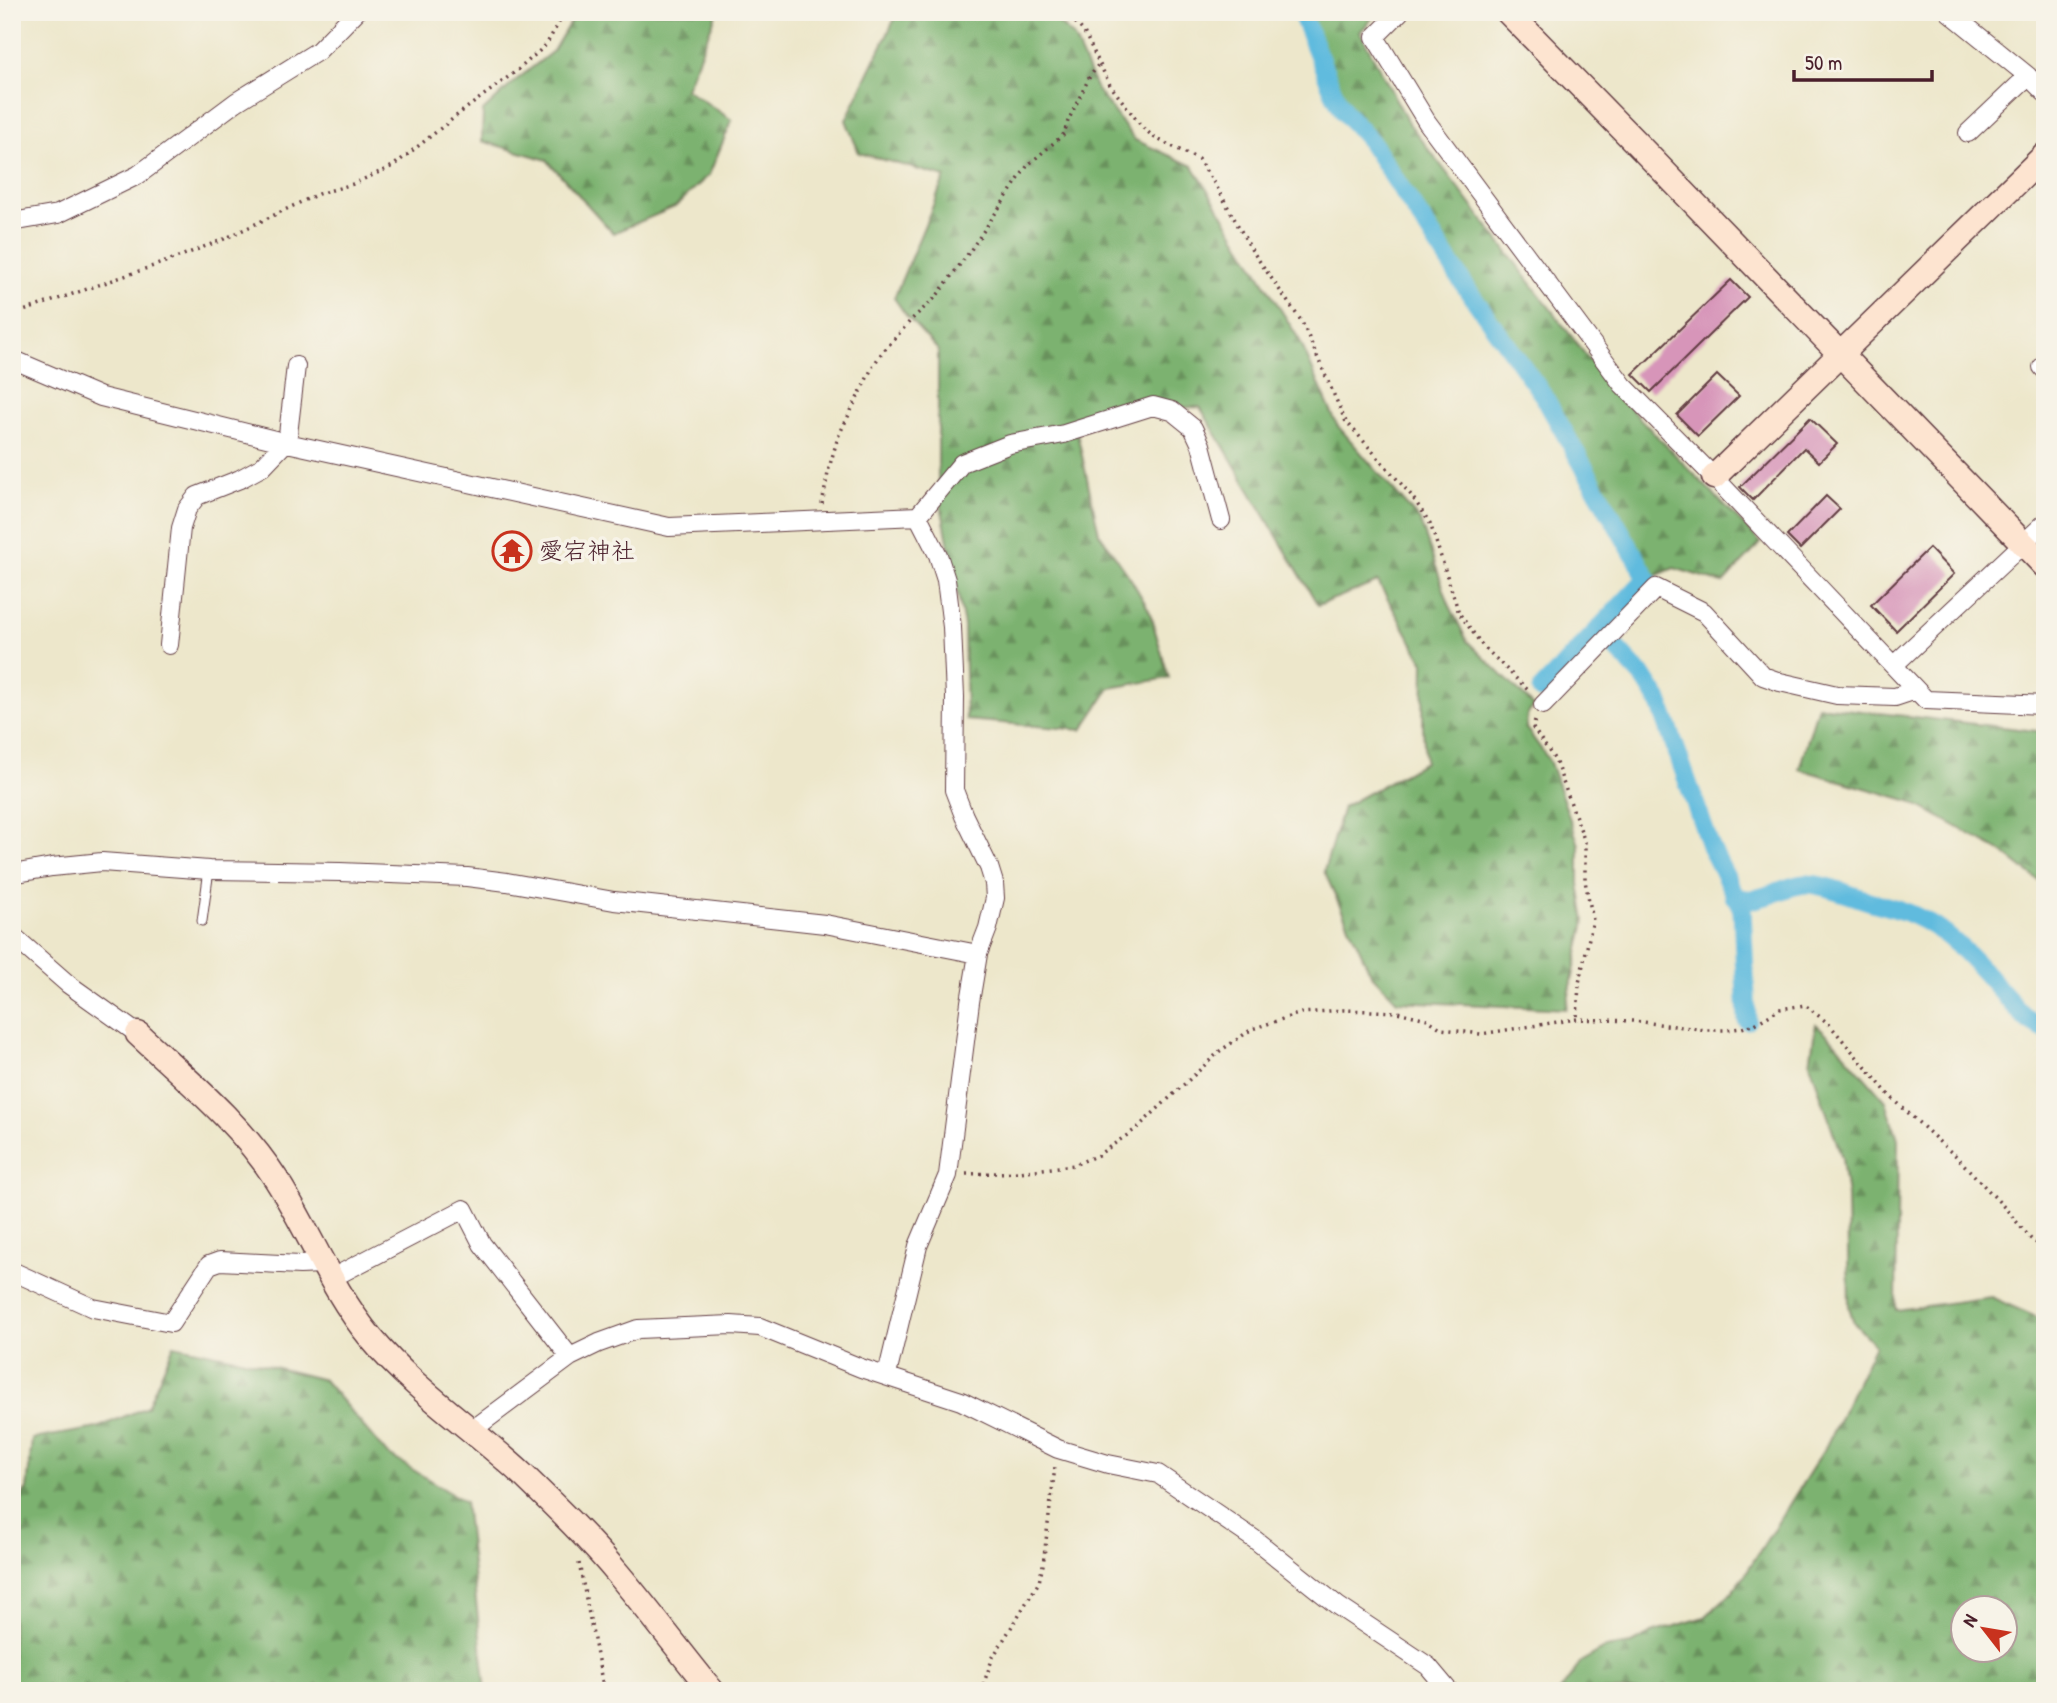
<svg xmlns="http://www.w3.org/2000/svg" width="2057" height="1703" font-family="'Patrick Hand','Klee One',sans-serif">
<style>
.forest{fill:url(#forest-firs);stroke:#63684d;stroke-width:2;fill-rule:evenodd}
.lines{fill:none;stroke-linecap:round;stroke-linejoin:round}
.canal{stroke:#60bbde;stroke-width:19}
.building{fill:#d795b9}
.lane-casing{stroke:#623d43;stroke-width:11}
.street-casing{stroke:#623d43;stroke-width:20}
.secondary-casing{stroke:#623d43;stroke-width:27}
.path{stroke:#623d43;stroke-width:3.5;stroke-dasharray:2 5;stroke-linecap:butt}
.lane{stroke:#fff;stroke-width:9}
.street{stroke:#fff;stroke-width:18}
.secondary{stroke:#fde4d0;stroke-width:24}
.labels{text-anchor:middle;stroke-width:7;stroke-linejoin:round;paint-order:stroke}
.poi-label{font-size:24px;fill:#4a1f2b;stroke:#f7f3e8;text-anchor:start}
</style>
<defs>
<pattern id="forest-firs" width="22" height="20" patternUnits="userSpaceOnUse" patternTransform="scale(1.75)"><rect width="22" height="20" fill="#7cb26f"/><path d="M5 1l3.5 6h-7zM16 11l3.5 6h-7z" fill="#68905b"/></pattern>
</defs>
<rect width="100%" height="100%" fill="#f7f3e8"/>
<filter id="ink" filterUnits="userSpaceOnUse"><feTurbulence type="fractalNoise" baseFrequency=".0143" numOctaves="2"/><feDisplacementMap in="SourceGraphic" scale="14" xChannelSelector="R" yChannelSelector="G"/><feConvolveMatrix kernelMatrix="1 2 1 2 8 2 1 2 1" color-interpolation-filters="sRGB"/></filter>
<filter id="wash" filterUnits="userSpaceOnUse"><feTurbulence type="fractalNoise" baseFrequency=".00686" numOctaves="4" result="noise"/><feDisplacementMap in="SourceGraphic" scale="28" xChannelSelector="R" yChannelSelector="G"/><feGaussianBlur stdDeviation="1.57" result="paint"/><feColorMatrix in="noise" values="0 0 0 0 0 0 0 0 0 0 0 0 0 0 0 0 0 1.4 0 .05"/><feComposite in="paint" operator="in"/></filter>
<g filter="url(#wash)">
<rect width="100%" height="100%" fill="#ede7cb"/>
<path class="forest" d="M576,12h141l-31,77 46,31 -23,55 -34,32 -62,26 -66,-73 -65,-19 1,-30 32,-30 38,-30z
M898,12h148l27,24 24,54 38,50 58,26 107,175 37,84 83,96 29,83 18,37 67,65 -7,9 -1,13 23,32 30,85v39l6,37 -19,88 -169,-8 -26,-27 -47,-103 19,-64 82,-45 -2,-35 1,-64 -46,-81 -60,23 -118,-198 -31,1 -93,20 23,105 32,46 18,31 20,68 -59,10 -28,42 -116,-10 -2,-94 -26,-137v-139l-32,-35 -12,-17 51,-121 -86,-24 -13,-33z
M1307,12h71l-18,20 48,90 206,270 147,151 -38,40 -49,-15 -21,9 -106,-184 -77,-107 -95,-148 -24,-29 -13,-19z
M1818,706l227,26v154l-43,-34 -92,-51 -111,-32z
M1816,1024l13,12 57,65 12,38 -2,171 95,-13 54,24v370h-485l22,-30 23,-13 26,-4 21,-11 53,-16 26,-24 13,-17 81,-128 50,-103 -21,-22 -5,-16 -2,-110 -5,-39 -32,-95zM2004,1608v42h-42v-42z
M174,1345l80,17 70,18 62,73 79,49 21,189h-474v-181l15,-21 5,-50 65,-11 50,-21z"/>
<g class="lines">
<path class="canal" d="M1301,12l32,79 11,21 26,29 99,151 74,103 104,183 -106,112
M1616,648l28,30 15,23 52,147 31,61 5,111
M1734,896c25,11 46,-10 71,-12 17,-1 50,13 67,18 14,4 28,7 41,13 37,16 62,47 88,76 13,15 25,32 44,38"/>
</g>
<g id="blocks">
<path class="building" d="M1731,280l17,17 -97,95 -18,-18z
M1717,375l22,21 -41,40 -21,-21z
M1810,418l27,26 -18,18 -15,-14 -51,52 -13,-13z
M1826,496l14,13 -40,40 -13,-13z
M1929,548l25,26 -58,57 -25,-26z"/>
</g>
</g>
<g filter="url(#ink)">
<use href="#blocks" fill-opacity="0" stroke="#623d43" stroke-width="2"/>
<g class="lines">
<g class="lane-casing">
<path id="lane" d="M202,921l7,-51"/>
</g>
<g class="street-casing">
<path id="street" d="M1400,12l-25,25 52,85 196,263 91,92 212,223 119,5
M1949,12l79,64 17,17
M1968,133l60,-57
M12,222l46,-8 80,-39 98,-73 82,-51 38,-39
M12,359l89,38 186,46 382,84 249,-11 44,-53 48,-19 54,-10 89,-28 19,5 21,17 8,17 20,75
M2045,364l-3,3 3,3
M287,443l9,-77
M169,645l12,-117 6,-19 10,-13 43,-17 22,-12 23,-24
M1894,665l151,-142
M1543,705l113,-117 48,24 59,64 17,6 57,13 58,2 21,-7
M12,874l40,-7 50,-5 107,8 131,2 127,5 40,5 107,19 211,23 153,30
M12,935l56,49 70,50
M12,1271l81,37 78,15 38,-58 11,-4 80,4 22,-1
M330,1279l134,-70 18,35 88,113
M887,1375l31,-129 30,-71 22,-173 8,-48 10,-26 7,-30 -1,-15 -5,-16 -25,-51 -10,-26 1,-93 -3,-70 -6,-47 -8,-25 -20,-39
M471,1431l99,-74 29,-14 39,-14 93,-4 29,2 101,41 100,33 97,48 50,15 50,10 96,65 84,67 90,60 21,25"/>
</g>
<g class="secondary-casing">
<path id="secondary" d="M1508,12l136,139 401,415
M1714,477l331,-322
M138,1034c48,45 102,89 138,145 34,53 55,111 95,159 44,53 103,91 153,138 33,32 66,64 95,99 32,38 62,78 93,116"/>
</g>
<path class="path" d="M1066,12l18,20 26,53 33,43 12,10 43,21 20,30 33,60 51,73 43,98 66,75 19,28 29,90 23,32 48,47
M12,315l153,-53 57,-22 96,-46 35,-10 40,-18 67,-53 59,-44 27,-24 19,-33
M822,504l7,-36 9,-31 35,-71 8,-12 31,-35 24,-22 34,-46 58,-86 36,-31 4,-13 21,-43 9,-13
M1535,721l-2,7 22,32 30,82v39l8,39 -14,63 -2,36
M966,1174l54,-2 54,-7 24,-10 38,-26 84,-78 32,-22 49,-16 43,-3 53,2 30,7 15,10 39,5 96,-15 57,2 73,9h19l16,-2 13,-4 25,-15 25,-4 24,19 60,71 57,53 9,7 50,53 26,31 14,10
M579,1563l25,128
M981,1691l12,-34 46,-75 4,-17 12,-98"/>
<use href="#lane" class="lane"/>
<use href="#street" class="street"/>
<use href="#secondary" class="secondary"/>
</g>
</g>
<defs>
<g id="temple-ring" transform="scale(2.0125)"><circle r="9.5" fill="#f7f3e8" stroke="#c8321e" stroke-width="1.5"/><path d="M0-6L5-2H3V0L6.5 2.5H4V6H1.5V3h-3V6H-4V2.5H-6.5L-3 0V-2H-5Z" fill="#c8321e"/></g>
</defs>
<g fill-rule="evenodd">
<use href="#temple-ring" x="512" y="551"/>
</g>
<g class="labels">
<g class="poi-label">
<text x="539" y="559">愛宕神社</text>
</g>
</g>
<rect width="2057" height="1703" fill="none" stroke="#f7f3e8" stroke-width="42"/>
<g transform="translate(1984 1629) rotate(301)"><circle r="33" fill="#f7f3e8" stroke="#b29e9c" stroke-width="2"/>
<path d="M0-5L12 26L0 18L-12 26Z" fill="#c8321e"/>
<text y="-10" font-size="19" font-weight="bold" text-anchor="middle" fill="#4a1f2b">N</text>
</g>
<path d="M1794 70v10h138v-10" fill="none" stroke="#4a1f2b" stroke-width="3.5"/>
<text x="1805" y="70" font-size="21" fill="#4a1f2b" stroke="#f7f3e8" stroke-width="5" paint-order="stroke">50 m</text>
</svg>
